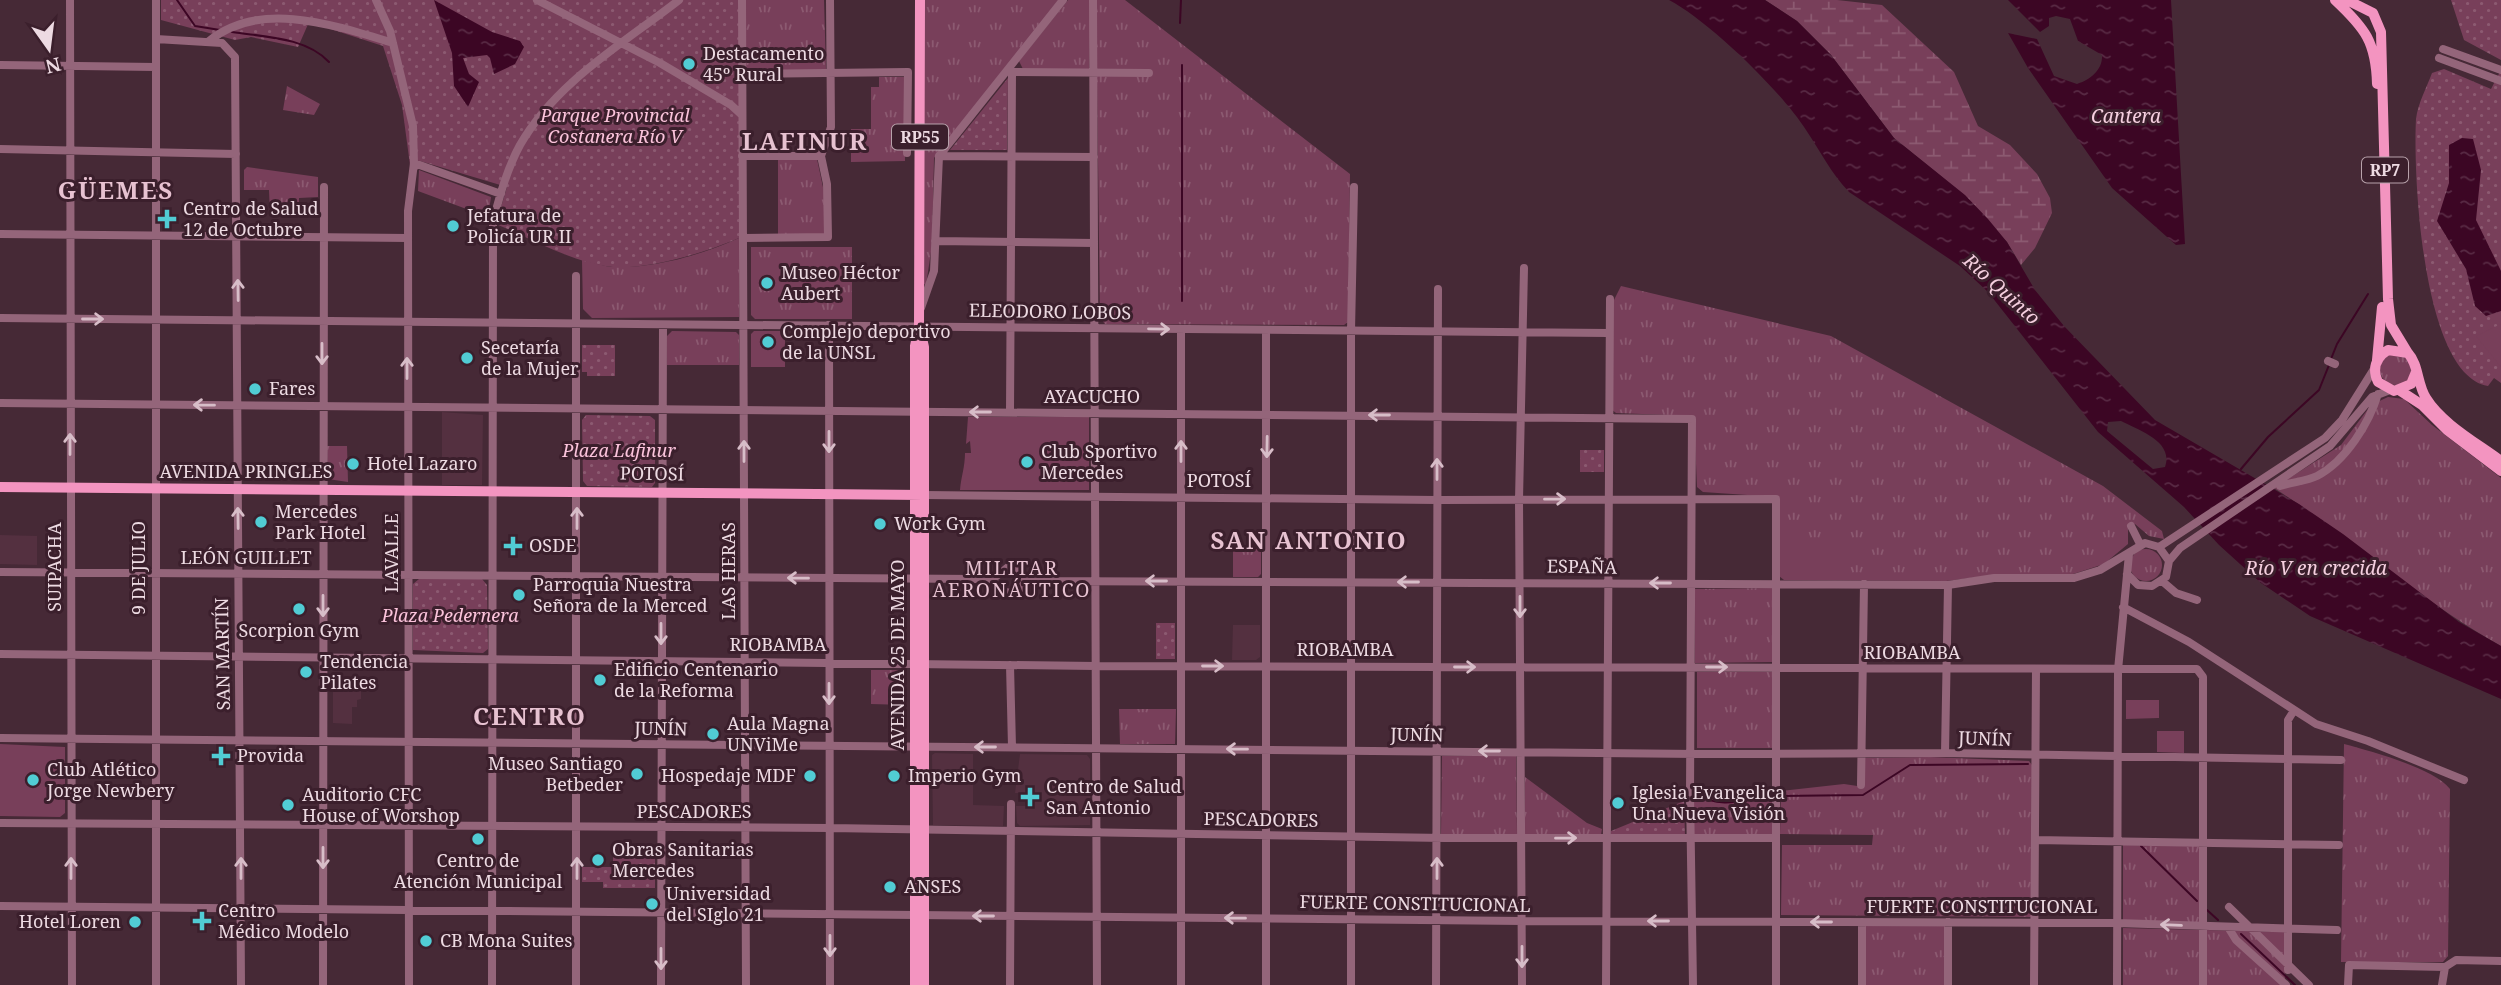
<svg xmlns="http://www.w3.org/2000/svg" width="2501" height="985" font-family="'Noto Serif',serif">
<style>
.built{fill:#543040}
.grass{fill:url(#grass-tufts)}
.wetland{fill:url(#wetland-marsh)}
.park{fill:url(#park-dots)}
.garden{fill:#783f5a}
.water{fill:url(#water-ripples);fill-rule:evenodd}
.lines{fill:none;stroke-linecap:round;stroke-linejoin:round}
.stream{stroke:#3c0624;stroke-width:2}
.minor{stroke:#94657a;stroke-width:8}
.major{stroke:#f394c0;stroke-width:10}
.oneway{stroke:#d7bdc8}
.poi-dot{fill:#51ccd4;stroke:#3b1f2c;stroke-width:2.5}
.labels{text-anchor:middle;stroke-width:6;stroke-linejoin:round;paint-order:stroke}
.shield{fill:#3b1f2c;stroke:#b8a2ab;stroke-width:2}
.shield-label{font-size:16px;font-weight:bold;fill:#eddae2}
.poi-label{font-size:18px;fill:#eddae2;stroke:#3b1f2c;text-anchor:start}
.park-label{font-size:18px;font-style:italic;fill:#fbc3db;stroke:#3b1f2c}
.street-label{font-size:18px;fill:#eddae2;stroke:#3b1f2c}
.water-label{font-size:19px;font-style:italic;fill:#f5cfdf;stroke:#3b1f2c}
.neighbourhood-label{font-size:19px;letter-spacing:2px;fill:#e7c2d1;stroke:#3b1f2c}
.district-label{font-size:24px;font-weight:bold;letter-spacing:2px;fill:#e7c2d1;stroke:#3b1f2c}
</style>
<defs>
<pattern id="grass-tufts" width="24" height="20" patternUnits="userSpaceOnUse" patternTransform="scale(1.75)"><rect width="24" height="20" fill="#783f5a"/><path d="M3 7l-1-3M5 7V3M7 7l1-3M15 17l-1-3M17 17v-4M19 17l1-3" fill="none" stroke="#8c5a71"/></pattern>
<pattern id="wetland-marsh" width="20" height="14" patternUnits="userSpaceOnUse" patternTransform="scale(1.75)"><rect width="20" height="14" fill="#783f5a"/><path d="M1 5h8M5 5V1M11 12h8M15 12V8" fill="none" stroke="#8c5a71"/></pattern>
<pattern id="park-dots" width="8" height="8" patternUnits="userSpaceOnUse" patternTransform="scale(1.75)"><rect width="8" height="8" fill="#783f5a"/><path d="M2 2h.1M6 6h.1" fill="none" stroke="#8c5a71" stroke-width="1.8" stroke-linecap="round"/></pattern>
<pattern id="water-ripples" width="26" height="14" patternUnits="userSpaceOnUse" patternTransform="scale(1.75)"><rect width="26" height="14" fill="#3c0624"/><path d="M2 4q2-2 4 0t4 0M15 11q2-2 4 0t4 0" fill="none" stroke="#582a44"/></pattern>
</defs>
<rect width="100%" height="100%" fill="#462936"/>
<path class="built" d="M442,412l41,3 -1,70h-40z
M0,535l37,1v29l-37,-1z
M1233,625h27v32l-4,3h-24z
M333,687h28v12l-4,1v7h-5v17l-19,-1z
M935,753l38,1v51l31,1 -1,20 -70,-1 -1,-70z
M1020,754l67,1 3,4v66l-70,1 -3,-3 -1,-17h17v-5h6l-1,-8h-23z"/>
<path class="grass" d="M744,0h80l2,70 -81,2z
M924,0h136l-126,158 -2,87 -6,40 -2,-1z
M1068,0h23l-2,69h-66l-4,-8z
M1096,0h29l225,174 -2,148 -4,3 -239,-1 -5,-6z
M879,77h25l1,84 -54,1v-33h20v-42h8z
M287,86l33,18 -6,11 -31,-5z
M817,159l7,33v43h-46v-75z
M247,167l71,10v20l-19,1v15h-29l-1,-23h-25v-20z
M419,170l72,27 -3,20 -70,-26z
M739,238v79l-147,1 -9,-9 -1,-49c10,2 22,7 33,7 40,1 87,-12 124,-29z
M751,247h101v72h-97l-4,-4z
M1621,286l210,50 272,150 59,45 2,8 -15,-3 -14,-12 -7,5v15l-24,20 -37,12 -73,-1 -48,6 -162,-1 -5,-4 -2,-79 -74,-5 -6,-5 -3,-71 -78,-3 -5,-4 1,-105z
M672,331l64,1 3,3v30h-72v-29z
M2380 369a16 16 0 1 1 32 0a16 16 0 1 1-32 0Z
M2388,397l16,2 28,26 69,53v168c-80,-45 -149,-108 -227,-158l67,-43 30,-40z
M327,446h20l1,36 -20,-3z
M2130 565a16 16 0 1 1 32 0a16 16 0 1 1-32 0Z
M1233,549h28v25l-3,3h-25z
M1772,588v74l-77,1v-74z
M871,670h33l3,35 -36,-1z
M1697,672h77l-1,76h-76z
M1119,709h57l-1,35h-55z
M2344,744c26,7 90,24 106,45l-2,167 -5,6h-102z
M1442,756h74l1,79h-76z
M1930,757l99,4 3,4 -1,152 -250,-2 1,-70h90l1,-10 -93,-1 1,-43 63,-7 20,3 1,-29z
M1525,777l62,46 15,6 -1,6 -76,1z
M1774,791l-1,45h-79v-43l30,5z
M2123,845l76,1v77l-76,-3z
M1865,926h80l-1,59h-78z
M2123,928l77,2v55h-77z
M2206,930l78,2 1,53h-78z"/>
<path class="wetland" d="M1765,0h72l45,5 72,67 24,54 32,19 27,29 13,24 2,15 -17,35 -14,17 -14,-23 -65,-65 -48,-39 -63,-83 -34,-34z"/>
<path class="park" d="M161,0h579l-1,238c-32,14 -91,32 -126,29 -40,-4 -81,-28 -117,-43l11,-37 -87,-26 -2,9 -8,-5 -8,-60 -19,-59 -74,-24 -11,25 -47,-10 -16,3 -74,-20z
M2451,0h50v60l-37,-20z
M2444,69l47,20 10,-19v313l-7,-5 -6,8c-66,-11 -75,-213 -72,-267 2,-16 11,-32 16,-46z
M1008,78l-1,72h-57z
M582,345h33v31h-28v-4h-5z
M586,415l64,1 5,4v63l-3,4 -65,-1 -4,-5 -1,-61z
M1580,450h24v22h-24z
M428,579h54l5,6 1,64 -5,4 -70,-3v-66l6,-5z
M1156,623h19v36h-19z
M1684,801l1,35 -74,-1v-4z
M613,852h42v36h-52v-6h-21v-15h31z"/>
<path class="garden" d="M2501,324v43l-25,-31z
M754,331h31v36h-34v-33z
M968,417h121v73h-129c1,-13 5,-23 5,-37h6l-1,-12 -4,3z
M1783,543h67v35h-67z
M2126,700h33v18l-33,1z
M2157,731h27v22l-27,-1z
M0,744l65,3v66l-5,4 -60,-1z"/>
<path class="water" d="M434,0l58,32 28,9 4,6 -9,17 -21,10 -4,-16 -3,-3 -24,3 6,16 10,8 -11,25 -14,-21 -2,-33z
M1669,0h96l32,21 34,34 63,83 71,57 23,24 19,23 28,48 29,36 91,94 144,84 44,30 116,88 42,24v53l-191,-83 -49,-33 -42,-38 -35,-38 -86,-75 -110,-140 -28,-26 -111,-74c-19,-20 -28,-40 -43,-62 -25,-39 -97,-109 -137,-130zM2121,421c17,9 53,20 44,46l-12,2 -46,-38 1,-9z
M2008,0h163l14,244 -9,1 -64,-57 -84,-120 -20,-35 29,6 17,37 23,8c13,-4 26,-14 25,-29l-24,-14 -8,-22 -14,-3 -7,2v8l-9,6z
M2462,138l11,1 8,31 -5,50 25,51v40l-15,5 -11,-10 -9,-37 -29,-48 12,-38v-38z"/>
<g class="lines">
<path class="stream" d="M177,0l18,26 25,4
M1180,23l1,-23
M232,32c32,5 74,5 97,30
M1182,65v236
M2331,359l6,-15 31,-50
M2241,469l27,-32 51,-47 10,-25
M1696,794c25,16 50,5 78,2
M1779,796l84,-1 47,-30 118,-1
M2141,846l56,55
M2207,910l11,10
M2241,934l54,51"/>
<path class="minor" d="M70,0l2,985
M376,0l14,31 23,95 1,37 -6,48 1,774
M537,0l123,63 71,42 11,10
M742,0l4,985
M1093,0l4,985
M156,39l66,4 13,14 6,928
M209,41c50,-41 122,-17 184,2
M2443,49l58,21
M2439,58l62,23
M0,65l156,2
M1010,72l139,1
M742,74l166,-2 -1,81
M0,149l236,5
M742,156h79
M939,156l124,-156
M939,156l155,1
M414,163l87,31
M0,234l408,4
M744,238l84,-1 -1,-53 -6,-28 10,-29 -1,-127
M935,241l159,2
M576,276v709
M921,308l13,-37 5,-115
M0,318l1608,15
M829,325l1,660
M1266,330v655
M2328,361l7,3
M0,403l1692,16 -2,375 3,191
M1010,412l2,-339
M2280,486c12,-4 27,-5 37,-10 29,-15 52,-53 61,-82
M924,495l513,5 339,-1v486
M2131,526l9,18
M2159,547l166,-109 17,-18 32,-51
M2169,561l11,-13 150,-102 42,-49 18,-7
M0,572l977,7h16l15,-12 11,3 7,11
M993,579c7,17 24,18 33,2
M1026,581l922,4 46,-7h80l26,-8 45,-27 14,4 10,14 -3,16 -14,9 -14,-1 -11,-11
M2162,581l14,12 21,7
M2123,607l66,35 127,82 52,17 96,39
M0,654l1096,12 1101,3 6,8v308
M1010,665l2,82
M0,738l1698,16 247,-1 396,7
M1945,753l3,-168
M1861,785l3,-201
M0,823l830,5 614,10h332
M2035,840l304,5
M0,906l1522,15 595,2 220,7
M2229,907l80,78
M1862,922v63
M2228,927l8,13 50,45
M2288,970v-250l5,-8
M156,985v-985
M323,985l1,-798
M492,985l1,-764c7,-26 14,-52 27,-76 36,-63 104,-102 159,-145
M661,985l2,-660
M1010,985l1,-181
M1181,985v-656
M1351,985v-654l3,-144
M1436,985l2,-696
M1522,985l-3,-485 5,-232
M1606,985l4,-686
M1948,985v-63
M2034,985l2,-316
M2117,985l1,-315 11,-116
M2348,985l1,-20 96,2 11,-7 45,1
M2442,985l3,-18"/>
<path class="major" d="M2335,0c30,28 41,42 42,84
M2347,0l26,13 8,19 7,267 3,26 17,28
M920,329l4,18v638
M2377,360l5,-53
M2416,372l-5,12 -17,7 -16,-9c-6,-13 -3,-24 10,-32l20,3c11,12 9,31 18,45 16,26 51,45 75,63
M2399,390l23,15 25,25 54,41
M0,487l924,8
M915,985v-639l4,-20 1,-326"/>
</g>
<defs><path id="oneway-shaft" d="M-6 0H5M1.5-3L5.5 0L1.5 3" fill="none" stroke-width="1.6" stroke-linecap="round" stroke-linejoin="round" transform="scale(1.75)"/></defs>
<g class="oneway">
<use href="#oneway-shaft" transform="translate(238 290) rotate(-91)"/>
<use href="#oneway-shaft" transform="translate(93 319)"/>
<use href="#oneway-shaft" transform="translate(1159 329) rotate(1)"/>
<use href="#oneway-shaft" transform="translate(322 354) rotate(90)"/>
<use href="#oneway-shaft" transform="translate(407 368) rotate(-90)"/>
<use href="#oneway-shaft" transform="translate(204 405) rotate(-179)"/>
<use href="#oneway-shaft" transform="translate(980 412) rotate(-180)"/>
<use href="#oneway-shaft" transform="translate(1379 415) rotate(-180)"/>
<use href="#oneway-shaft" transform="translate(829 442) rotate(90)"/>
<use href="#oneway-shaft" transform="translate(70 444) rotate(-90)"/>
<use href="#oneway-shaft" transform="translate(1267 447) rotate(91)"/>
<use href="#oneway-shaft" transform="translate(744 451) rotate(-90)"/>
<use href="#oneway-shaft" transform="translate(1181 451) rotate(-90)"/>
<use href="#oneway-shaft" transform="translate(1437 469) rotate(-90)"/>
<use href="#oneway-shaft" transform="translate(1555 499) rotate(-1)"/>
<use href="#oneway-shaft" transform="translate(238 518) rotate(-91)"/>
<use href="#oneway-shaft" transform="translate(577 518) rotate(-90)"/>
<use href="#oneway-shaft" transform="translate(798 578) rotate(-179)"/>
<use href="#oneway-shaft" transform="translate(1156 581) rotate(180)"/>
<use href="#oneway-shaft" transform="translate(1408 582) rotate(-180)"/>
<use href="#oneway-shaft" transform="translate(1660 583) rotate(-180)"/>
<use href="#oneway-shaft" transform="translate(323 606) rotate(90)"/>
<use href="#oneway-shaft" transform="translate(1520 607) rotate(90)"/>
<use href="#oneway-shaft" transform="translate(661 634) rotate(90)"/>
<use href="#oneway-shaft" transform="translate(1213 666)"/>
<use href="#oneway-shaft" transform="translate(1465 667)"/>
<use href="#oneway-shaft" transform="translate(1717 667)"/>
<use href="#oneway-shaft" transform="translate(829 694) rotate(90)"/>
<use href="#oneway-shaft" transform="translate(985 747) rotate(-180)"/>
<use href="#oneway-shaft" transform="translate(1237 749) rotate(-179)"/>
<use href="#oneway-shaft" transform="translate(1489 751) rotate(-180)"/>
<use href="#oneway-shaft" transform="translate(1566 838) rotate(-1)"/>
<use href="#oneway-shaft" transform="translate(323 858) rotate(90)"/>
<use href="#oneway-shaft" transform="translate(71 868) rotate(-90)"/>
<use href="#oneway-shaft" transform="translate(241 868) rotate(-90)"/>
<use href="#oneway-shaft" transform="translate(577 868) rotate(-90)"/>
<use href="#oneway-shaft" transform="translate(1437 868) rotate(-90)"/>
<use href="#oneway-shaft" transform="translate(983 916) rotate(-180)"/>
<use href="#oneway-shaft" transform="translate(1235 918) rotate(-179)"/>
<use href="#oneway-shaft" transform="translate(1658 921) rotate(180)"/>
<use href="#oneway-shaft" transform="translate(1821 922) rotate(-180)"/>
<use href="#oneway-shaft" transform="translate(2171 925) rotate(-178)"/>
<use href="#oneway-shaft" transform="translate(830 946) rotate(90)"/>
<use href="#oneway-shaft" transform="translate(1522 957) rotate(90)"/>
<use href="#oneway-shaft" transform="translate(661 959) rotate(90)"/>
</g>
<g class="poi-dot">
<circle cx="689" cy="64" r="7"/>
<path d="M163.5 208.5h7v7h7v7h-7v7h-7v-7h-7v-7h7z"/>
<circle cx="453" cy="226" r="7"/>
<circle cx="767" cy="283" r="7"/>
<circle cx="768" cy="342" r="7"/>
<circle cx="467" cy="358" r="7"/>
<circle cx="255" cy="389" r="7"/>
<circle cx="1027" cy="462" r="7"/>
<circle cx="353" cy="464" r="7"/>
<circle cx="261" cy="522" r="7"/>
<circle cx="880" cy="524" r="7"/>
<path d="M509.5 535.5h7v7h7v7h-7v7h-7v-7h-7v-7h7z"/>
<circle cx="519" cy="595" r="7"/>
<circle cx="299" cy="609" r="7"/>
<circle cx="306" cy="672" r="7"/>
<circle cx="600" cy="680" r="7"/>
<circle cx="713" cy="734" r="7"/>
<path d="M217.5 745.5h7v7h7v7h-7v7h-7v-7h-7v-7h7z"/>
<circle cx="637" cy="774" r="7"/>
<circle cx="810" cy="776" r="7"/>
<circle cx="894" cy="776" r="7"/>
<circle cx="33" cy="780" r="7"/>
<path d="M1026.5 786.5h7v7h7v7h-7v7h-7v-7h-7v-7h7z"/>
<circle cx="1618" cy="803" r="7"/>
<circle cx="288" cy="805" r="7"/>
<circle cx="478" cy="839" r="7"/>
<circle cx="598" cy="860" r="7"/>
<circle cx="890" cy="887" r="7"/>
<circle cx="652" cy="904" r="7"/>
<path d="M198.5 910.5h7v7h7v7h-7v7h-7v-7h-7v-7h7z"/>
<circle cx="135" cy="922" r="7"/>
<circle cx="426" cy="941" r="7"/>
</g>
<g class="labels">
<g class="shield">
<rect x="892" y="124.5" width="56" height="25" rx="5"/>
<rect x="2362" y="157.5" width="46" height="25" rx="5"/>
</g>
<g class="shield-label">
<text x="920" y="143">RP55</text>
<text x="2385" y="176">RP7</text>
</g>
<g class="poi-label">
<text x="703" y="60">Destacamento<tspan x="703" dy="21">45º Rural</tspan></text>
<text x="183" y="215">Centro de Salud<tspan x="183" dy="21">12 de Octubre</tspan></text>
<text x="467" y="222">Jefatura de<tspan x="467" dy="21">Policía UR II</tspan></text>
<text x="781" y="279">Museo Héctor<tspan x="781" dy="21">Aubert</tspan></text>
<text x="782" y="338">Complejo deportivo<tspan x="782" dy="21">de la UNSL</tspan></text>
<text x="481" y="354">Secetaría<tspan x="481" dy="21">de la Mujer</tspan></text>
<text x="269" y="395">Fares</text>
<text x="1041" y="458">Club Sportivo<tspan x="1041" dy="21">Mercedes</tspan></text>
<text x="367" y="470">Hotel Lazaro</text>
<text x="275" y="518">Mercedes<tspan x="275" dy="21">Park Hotel</tspan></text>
<text x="894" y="530">Work Gym</text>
<text x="529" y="552">OSDE</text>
<text x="533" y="591">Parroquia Nuestra<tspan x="533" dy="21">Señora de la Merced</tspan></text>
<text x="299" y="637" text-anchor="middle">Scorpion Gym</text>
<text x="320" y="668">Tendencia<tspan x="320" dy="21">Pilates</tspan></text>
<text x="614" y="676">Edificio Centenario<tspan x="614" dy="21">de la Reforma</tspan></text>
<text x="727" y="730">Aula Magna<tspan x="727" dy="21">UNViMe</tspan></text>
<text x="237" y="762">Provida</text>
<text x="623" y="770" text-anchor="end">Museo Santiago<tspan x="623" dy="21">Betbeder</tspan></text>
<text x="47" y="776">Club Atlético<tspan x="47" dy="21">Jorge Newbery</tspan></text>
<text x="796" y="782" text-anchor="end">Hospedaje MDF</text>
<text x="908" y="782">Imperio Gym</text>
<text x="1046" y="793">Centro de Salud<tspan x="1046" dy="21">San Antonio</tspan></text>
<text x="1632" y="799">Iglesia Evangelica<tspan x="1632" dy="21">Una Nueva Visión</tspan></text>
<text x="302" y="801">Auditorio CFC<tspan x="302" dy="21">House of Worshop</tspan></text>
<text x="612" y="856">Obras Sanitarias<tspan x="612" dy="21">Mercedes</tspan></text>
<text x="478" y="867" text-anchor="middle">Centro de<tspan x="478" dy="21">Atención Municipal</tspan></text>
<text x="904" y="893">ANSES</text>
<text x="666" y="900">Universidad<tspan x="666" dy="21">del SIglo 21</tspan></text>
<text x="218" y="917">Centro<tspan x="218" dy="21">Médico Modelo</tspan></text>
<text x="121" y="928" text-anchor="end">Hotel Loren</text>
<text x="440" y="947">CB Mona Suites</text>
</g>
<g class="park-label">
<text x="615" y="122">Parque Provincial<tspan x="615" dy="21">Costanera Río V</tspan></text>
<text x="619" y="457">Plaza Lafinur</text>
<text x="450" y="622">Plaza Pedernera</text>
</g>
<g class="street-label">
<text transform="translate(1050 312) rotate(1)" y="6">ELEODORO LOBOS</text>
<text x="1092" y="403">AYACUCHO</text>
<text x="246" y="478">AVENIDA PRINGLES</text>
<text transform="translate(652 474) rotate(1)" y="6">POTOSÍ</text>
<text x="1219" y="487">POTOSÍ</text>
<text transform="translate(392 553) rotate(-90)" y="6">LAVALLE</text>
<text x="246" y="564">LEÓN GUILLET</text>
<text transform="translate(55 567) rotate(-90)" y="6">SUIPACHA</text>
<text transform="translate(1582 567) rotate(1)" y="6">ESPAÑA</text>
<text transform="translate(139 568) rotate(-90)" y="6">9 DE JULIO</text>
<text transform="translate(729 571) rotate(-90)" y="6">LAS HERAS</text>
<text x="778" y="651">RIOBAMBA</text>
<text x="1345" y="656">RIOBAMBA</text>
<text x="1912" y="659">RIOBAMBA</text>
<text transform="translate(223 654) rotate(-91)" y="6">SAN MARTÍN</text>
<text transform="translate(898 655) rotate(-90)" y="6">AVENIDA 25 DE MAYO</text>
<text transform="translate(661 729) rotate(1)" y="6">JUNÍN</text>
<text transform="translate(1417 735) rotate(1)" y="6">JUNÍN</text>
<text transform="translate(1985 739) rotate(2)" y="6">JUNÍN</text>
<text x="694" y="818">PESCADORES</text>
<text transform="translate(1261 820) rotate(1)" y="6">PESCADORES</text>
<text transform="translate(1415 904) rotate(1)" y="6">FUERTE CONSTITUCIONAL</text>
<text x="1982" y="913">FUERTE CONSTITUCIONAL</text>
</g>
<g class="water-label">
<text x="2126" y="123">Cantera</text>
<text transform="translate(2002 289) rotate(42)" y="7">Río Quinto</text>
<text x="2316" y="575">Río V en crecida</text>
</g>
<g class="neighbourhood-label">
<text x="1012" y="575">MILITAR<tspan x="1012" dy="22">AERONÁUTICO</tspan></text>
</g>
<g class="district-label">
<text x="805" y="150">LAFINUR</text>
<text x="116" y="199">GÜEMES</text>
<text x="1309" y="549">SAN ANTONIO</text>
<text x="530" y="725">CENTRO</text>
</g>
</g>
<g transform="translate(49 49) rotate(166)" stroke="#3b1f2c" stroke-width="5" paint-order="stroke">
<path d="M0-5L12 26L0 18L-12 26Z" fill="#eddae2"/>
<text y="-10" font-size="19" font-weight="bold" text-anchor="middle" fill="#eddae2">N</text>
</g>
</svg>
